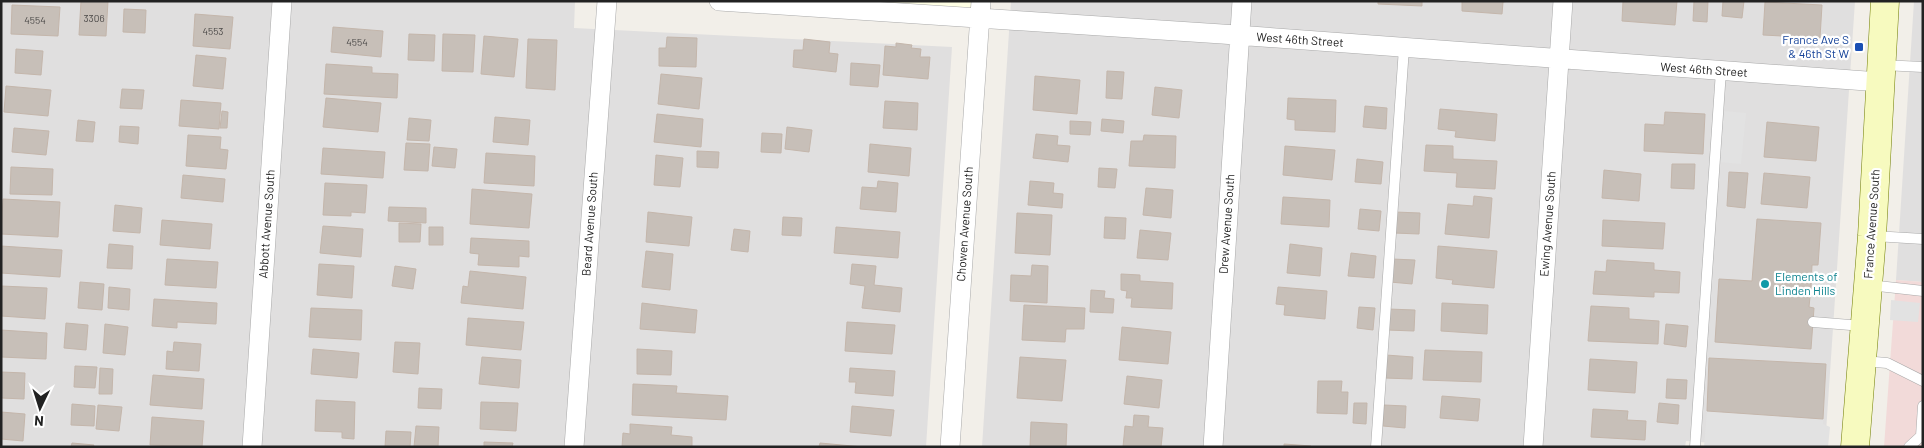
<svg xmlns="http://www.w3.org/2000/svg" width="1924" height="448" font-family="Barlow,sans-serif">
<style>
.residential{fill:#e0dfdf}
.commercial{fill:#f2dad9}
.education{fill:#ffffe5}
.parking{fill:#e2e2e2}
.building{fill:#c7bfb8;stroke:#c4b6ab}
.lines{fill:none;stroke-linecap:round;stroke-linejoin:round}
.service-casing{stroke:#a9a9a9;stroke-width:11}
.minor-casing{stroke:#a9a9a9;stroke-width:20}
.secondary-casing{stroke:#707d05;stroke-width:29}
.service{stroke:#fff;stroke-width:10}
.minor{stroke:#fff;stroke-width:19}
.secondary{stroke:#f7fabf;stroke-width:28}
.transit-dot{fill:#1a4fb4;stroke:#fff;stroke-width:2}
.culture-dot{fill:#0f9aa8;stroke:#fff;stroke-width:2}
.labels{text-anchor:middle;stroke-width:4.5;stroke-linejoin:round;paint-order:stroke}
.number-label{font-size:10px;fill:#4b4948}
.street-label{font-size:12px;fill:#222;stroke:#fff}
.transit-label{font-size:12px;fill:#164399;stroke:#fff;text-anchor:end}
.culture-label{font-size:12px;fill:#0d838f;stroke:#fff;text-anchor:start}
</style>
<rect width="100%" height="100%" fill="#f2efe9"/>
<path class="residential" d="M1,1h574l-1,27 378,19 -26,400h-925z
M1011,1h844l-30,446h-59l-80,-6 -1,6h-703z
M1914,1h9v281l-27,-2z"/>
<path class="commercial" d="M1896,280l27,2v165h-39z"/>
<path class="education" d="M830,1h143l-1,11z"/>
<path class="parking" d="M1724,111l22,2 -5,51 -22,-2z
M1891,300l29,3 -2,19 -28,-2z
M1707,411l116,8v5l7,3 -2,20h-124z"/>
<path class="building" d="M81,1h27l-2,35 -27,-1z
M1378,1h44v5l-44,-2z
M1462,1h47l-6,1 -1,12 -40,-3z
M1623,1h54l-2,24 -53,-4z
M1694,1h14l-1,21 -14,-1z
M1723,1h21l-2,17 -20,-2z
M1765,2l57,3 -2,33 -57,-3z
M12,5l48,2 -2,29 -47,-2z
M124,9l22,1 -1,23 -22,-1z
M195,14l38,3 -3,32 -37,-3z
M333,27l50,4 -2,26 -50,-5z
M409,34l26,1 -1,26 -26,-1z
M443,34l32,1 -2,37 -31,-1z
M484,36l34,3 -4,38 -33,-3z
M667,37l30,1 -1,29 -37,-1v-18h7z
M528,39l29,1 -2,50 -29,-2z
M804,39l26,3 -1,11 9,1 -2,18 -43,-5 1,-17h9z
M896,43l16,2 -1,3 10,1 -1,8h10l-2,22 -45,-4 2,-29 11,1z
M16,49l27,2 -2,24 -26,-2z
M196,55l30,3 -3,31 -30,-3z
M851,63l29,2 -2,22 -28,-2z
M326,64l46,3v6l26,1 -1,24 -73,-4z
M1107,71l17,1 -2,27 -16,-1z
M661,74l41,4 -3,31 -41,-5z
M1035,76l45,4 -3,34 -44,-4z
M6,86l45,4 -3,26 -44,-4z
M1155,87l27,3 -3,28 -27,-3z
M122,89l22,1 -2,19 -22,-1z
M326,98l55,5 -3,29 -55,-5z
M1288,98l48,2 -1,32 -40,-2v-10l-8,-1z
M181,100l40,3 -2,26 -40,-3z
M885,101l33,2 -1,27 -34,-2z
M1365,106l22,2 -1,21 -23,-2z
M1440,109l57,5 -2,27 -40,-4 1,-6 -18,-2z
M222,111l6,1 -1,16h-7z
M1665,112l40,2 -2,40 -59,-3 1,-27 19,1z
M657,114l46,5 -2,28 -47,-5z
M495,117l35,3 -2,25 -35,-3z
M409,118l22,2 -2,21 -22,-1z
M1102,119l22,2 -1,12 -22,-2z
M78,120l17,2 -2,20 -17,-1z
M1070,121l21,1 -1,13 -20,-1z
M1767,122l52,5 -3,34 -52,-4z
M120,126l19,1 -1,17 -19,-2z
M787,127l25,3 -3,22 -24,-3z
M14,128l35,3 -3,24 -34,-3z
M762,133l20,1 -1,19 -20,-1z
M1036,134l22,2 -1,9 13,1 -2,16 -35,-4z
M188,135l33,2 -1,12 8,1 -2,19 -40,-3z
M1144,135l32,1 -1,32 -46,-2 2,-25h12z
M406,143l24,1 -2,27 -24,-1z
M870,144l41,4 -2,28 -41,-4z
M1426,145l27,1v13l44,2 -2,28 -39,-2 1,-14 -33,-2z
M1285,146l50,4 -3,30 -49,-5z
M434,147l23,2 -2,19 -23,-2z
M323,148l62,4 -2,26 -62,-4z
M697,151l22,1 -1,16 -21,-1z
M486,153l49,3 -1,30 -50,-3z
M656,155l27,3 -3,29 -26,-2z
M1357,159l26,3 -2,22 -26,-2z
M1672,164h23l-1,25 -23,-1z
M11,167l42,2 -1,26 -42,-1z
M1099,168l18,1 -2,19 -17,-1z
M1604,170l37,4 -2,27 -37,-3z
M1729,172l19,1 -3,35 -18,-2z
M1764,173l46,4 -3,31 -46,-4z
M183,175l42,4 -2,23 -42,-4z
M878,181l20,2 -2,29 -36,-3 2,-22 15,1z
M1030,181l24,2 -1,10 10,1 -1,14 -34,-3z
M325,183l42,2 -2,28 -14,-1v4l-28,-1z
M1146,188l27,2 -2,28 -28,-3z
M472,189l60,5 -3,34 -59,-4z
M1474,196l18,2 -3,40 -44,-4 3,-30 25,2z
M1283,197l47,3 -1,27 -48,-3z
M3,199l57,3 -2,35 -57,-3z
M115,205l27,3 -2,25 -27,-2z
M389,207l37,1v15l-38,-2z
M1360,209l21,2 -2,20 -21,-2z
M648,212l44,5 -3,29 -43,-4z
M1395,212l25,1 -1,21 -25,-1z
M1017,213l35,2 -2,40 -35,-2z
M783,217l19,1 -1,18 -19,-1z
M1105,217l21,1 -1,21 -21,-1z
M1757,219l64,4 -3,42h-6l-1,22 -2,20 5,1 -3,41 -96,-7 4,-63 33,2z
M162,220l50,4 -2,25 -50,-4z
M1603,220l62,3 -2,26 -61,-3z
M399,223l22,1 -1,18h-21z
M323,226l40,3 -2,28 -41,-4z
M429,227h14v18h-14z
M836,227l64,5 -2,26 -64,-5z
M734,229l16,2 -2,21 -17,-2z
M1140,230l31,3 -3,27 -31,-2z
M471,238l58,3v16l-10,-1v11l-41,-2 1,-11 -9,-1z
M109,244l24,2 -1,23 -25,-1z
M1290,244l32,4 -2,28 -33,-3z
M1,246l61,4 -2,27 -59,-4z
M1438,246l59,5 -3,37 -42,-4 1,-4 -17,-2z
M646,251l27,3 -3,36 -28,-3z
M1351,253l25,3 -2,22 -26,-2z
M167,259l51,3 -2,26 -51,-3z
M1392,259l23,1 -3,24 -22,-2z
M1607,260l47,3v7l26,2 -1,21 -25,-1v5l-61,-3 2,-23 11,1z
M319,264l35,2 -2,32 -35,-3z
M852,264l24,2 -2,19 28,3 -2,24 -38,-4 3,-22 -15,-2z
M1032,265l16,1 -1,37 -37,-2 1,-26 20,1z
M395,266l21,3 -3,20 -21,-3z
M470,271l56,6 -3,32 -62,-6 2,-17 5,1z
M1121,274l19,1v6l33,2 -1,26 -41,-2 1,-9h-6l1,-7 -6,-1z
M80,282l24,2 -2,26 -24,-2z
M1,286l46,2 -2,31 -44,-3z
M109,287l21,2 -1,21 -21,-2z
M1278,287l49,4 -2,28 -41,-4 1,-10 -9,-1z
M1091,290l14,1 -1,7 10,1 -1,14 -23,-1z
M154,299l63,4 -1,21 -39,-2v6l-25,-2z
M642,303l55,7 -2,23 -55,-4z
M1442,303l46,2 -1,29 -46,-3z
M1024,305l61,3 -1,21h-18l-1,13 -43,-2z
M1591,306l38,2v11l30,2 -1,23 -70,-3z
M1359,307l16,1 -2,22 -16,-2z
M311,308l51,2 -1,30 -52,-3z
M1388,309l27,1 -1,21 -27,-1z
M468,318l56,4 -3,28 -55,-5z
M847,322l48,3 -3,29 -47,-3z
M66,323l22,2 -2,25 -22,-2z
M105,324l23,3 -3,28 -22,-2z
M1666,324l22,2 -2,21 -22,-3z
M1122,327l49,5 -3,32 -49,-4z
M1,330l46,3 -1,26 -45,-2z
M174,342l27,2 -2,27 -33,-2 1,-18 6,1z
M395,342l25,1 -2,31 -25,-2z
M313,349l46,4 -2,25 -46,-4z
M637,349l35,2 -1,24 -34,-1z
M1425,350l57,2 -1,30 -58,-2z
M1386,355l27,2 -1,22 -27,-1z
M482,357l39,3 -2,28 -40,-4z
M1020,357l46,3 -4,41 -45,-3z
M1709,358l117,6 -3,55 -116,-8z
M1590,359l47,3 -2,31 -47,-3z
M75,366l22,1 -2,21 -21,-1z
M100,368l13,1 -1,25h-13z
M850,368l45,3 -2,25 -38,-3 1,-11h-7z
M1,372l24,1 -1,26 -23,-1z
M153,375l51,4 -2,30 -52,-4z
M1127,376l35,4 -3,28 -35,-4z
M1667,379l20,1 -1,19 -20,-1z
M1318,381h24l-1,11h7l-1,22 -30,-1z
M633,384l44,2 -1,7 52,3 -2,24 -94,-5z
M419,388l23,1 -1,20 -23,-1z
M1442,396l38,3 -2,22 -38,-3z
M316,400l39,2 -1,37 -12,-1v-6l-27,-1z
M481,402l37,1 -2,28 -36,-2z
M1354,403h13l-1,21 -13,-1z
M1659,403l20,2 -1,19 -21,-2z
M72,404l23,2 -1,20 -23,-1z
M98,405l24,2 -3,24 -23,-2z
M1384,405l22,1 -1,22 -22,-2z
M852,406l42,4 -3,26 -41,-4z
M1593,409l35,2 -1,9 19,1 -1,19 -54,-3z
M1,412l24,2 -2,27 -22,-2z
M1134,415l15,1 -1,11 15,1 -2,19h-38l2,-21 8,1z
M152,417l52,4 -2,26 -52,-2z
M1031,422l36,2 -1,23h-36z
M630,424l42,3 -1,8 21,2v10h-70l1,-14 7,1z
M416,426l23,1 -1,20h-24z
M386,431l25,1 -1,15h-25z
M484,442l29,1 -1,4h-28z
M72,443l22,2 -1,2h-22z
M820,443l43,4h-44z
M1284,444l27,2v1h-27z"/>
<g class="lines">
<g class="service-casing">
<path id="service" d="M1882,65l41,2
M1874,236l49,3
M1869,285l54,6
M1813,322l50,4
M1863,361l24,2 36,18
M1376,447l28,-399
M1695,447l26,-376
M1909,447l12,-11 2,-30"/>
</g>
<g class="minor-casing">
<path id="minor" d="M719,1l503,33 658,48
M252,447l30,-446
M574,447l33,-446
M950,447l31,-446
M1213,447l29,-446
M1533,447l30,-446"/>
</g>
<g class="secondary-casing">
<path id="secondary" d="M1855,447l17,-211 13,-235"/>
</g>
<use href="#service" class="service"/>
<use href="#minor" class="minor"/>
<use href="#secondary" class="secondary"/>
</g>
<rect class="transit-dot" x="1854" y="42" width="10" height="10" rx="2.5"/>
<circle class="culture-dot" cx="1765" cy="284" r="5"/>
<g class="labels">
<g class="number-label">
<text x="94" y="22">3306</text>
<text x="35" y="24">4554</text>
<text x="213" y="35">4553</text>
<text x="357" y="46">4554</text>
</g>
<g class="street-label">
<text transform="translate(1300 40) rotate(4)" y="4">West 46th Street</text>
<text transform="translate(1704 70) rotate(4)" y="4">West 46th Street</text>
<text transform="translate(267 224) rotate(-86)" y="4">Abbott Avenue South</text>
<text transform="translate(590 224) rotate(-86)" y="4">Beard Avenue South</text>
<text transform="translate(965 224) rotate(-86)" y="4">Chowen Avenue South</text>
<text transform="translate(1227 224) rotate(-86)" y="4">Drew Avenue South</text>
<text transform="translate(1548 224) rotate(-86)" y="4">Ewing Avenue South</text>
<text transform="translate(1872 224) rotate(-86)" y="4">France Avenue South</text>
</g>
<g class="transit-label">
<text x="1849" y="44">France Ave S<tspan x="1849" dy="14">&amp; 46th St W</tspan></text>
</g>
<g class="culture-label">
<text x="1775" y="281">Elements of<tspan x="1775" dy="14">Linden Hills</tspan></text>
</g>
</g>
<rect width="1924" height="448" fill="none" stroke="#222222" stroke-width="5"/>
<g transform="translate(40 408) rotate(184)" stroke="#ffffff" stroke-width="4" paint-order="stroke">
<path d="M0-4L9 19L0 12L-9 19Z" fill="#222222"/>
<text y="-8" font-size="14" font-weight="bold" text-anchor="middle" fill="#222222">N</text>
</g>
</svg>
